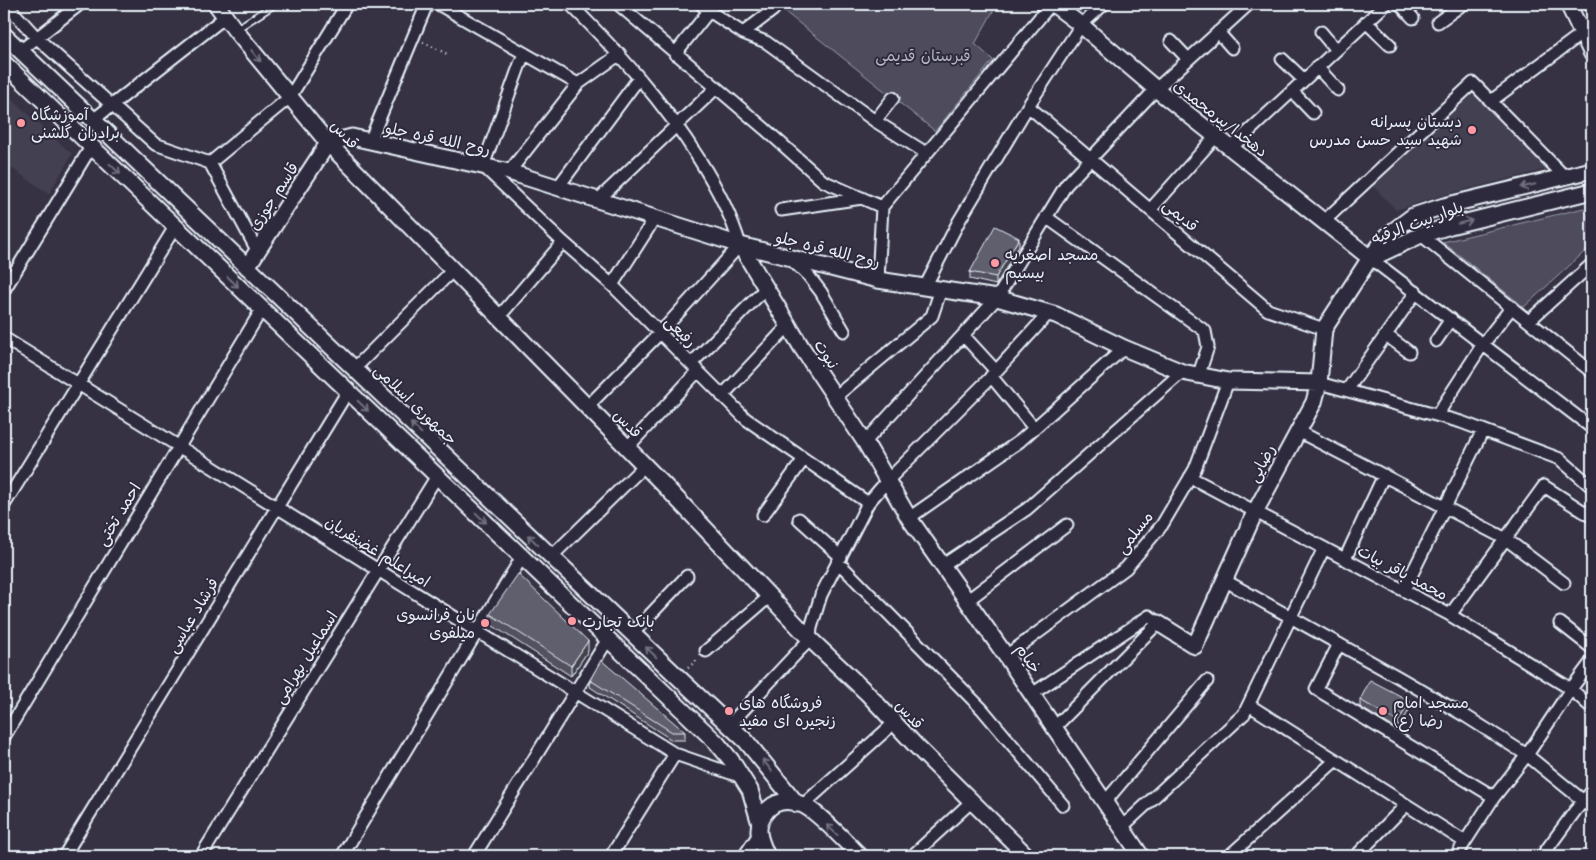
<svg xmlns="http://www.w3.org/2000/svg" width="1596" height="860" font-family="'Comic Neue','Playpen Sans Arabic',sans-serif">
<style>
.built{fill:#433f51}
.green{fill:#4d4b5c;stroke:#9a9eaa}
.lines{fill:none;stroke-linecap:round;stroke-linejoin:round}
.lane-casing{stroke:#e8f1f8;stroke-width:9}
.street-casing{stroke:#e8f1f8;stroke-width:15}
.secondary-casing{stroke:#e8f1f8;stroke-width:19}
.path{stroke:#e8f1f8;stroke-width:2.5;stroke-dasharray:1 4;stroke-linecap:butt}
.lane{stroke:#2f2a3d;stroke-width:5.5}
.street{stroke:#2f2a3d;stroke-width:11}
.secondary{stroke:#2f2a3d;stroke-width:15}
.wall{fill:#53515f;stroke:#e8f1f8}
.shaded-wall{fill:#43424d;stroke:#e8f1f8}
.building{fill:#605e6e;stroke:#e8f1f8}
.oneway{stroke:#70707e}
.poi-dot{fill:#ff9aa2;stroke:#2f2a3d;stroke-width:2}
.labels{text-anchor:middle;stroke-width:4;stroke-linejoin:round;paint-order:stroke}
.park-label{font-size:16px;fill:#b2b7c1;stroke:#2f2a3d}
.poi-label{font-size:16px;fill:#e8f1f8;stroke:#2f2a3d;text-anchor:start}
.street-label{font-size:16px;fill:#e8f1f8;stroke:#2f2a3d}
</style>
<rect width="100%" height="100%" fill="#363244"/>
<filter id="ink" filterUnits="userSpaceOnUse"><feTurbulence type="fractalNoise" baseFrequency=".02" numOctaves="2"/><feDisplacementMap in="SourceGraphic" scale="10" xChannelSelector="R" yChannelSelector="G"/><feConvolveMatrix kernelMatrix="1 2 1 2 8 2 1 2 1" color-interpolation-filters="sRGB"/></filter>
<g filter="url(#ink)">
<path class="built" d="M1476,91l71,78 -104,26 -47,15 -23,-24z
M4,92l68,62 -23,40 -45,-31z"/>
<path class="green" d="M775,4h222l-22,40 18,16 -58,71z
M1584,208l8,18v19l-68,62 -81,-65z"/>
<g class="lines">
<g class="lane-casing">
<path id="lane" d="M235,30l40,-26"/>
</g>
<g class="street-casing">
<path id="street" d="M6,4l31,34 118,106 55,19 48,89
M438,4l140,80
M570,4c48,48 93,97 129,155 17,27 32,55 41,86l-80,88 -73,74
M618,4l147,125 58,52 59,26
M701,4l8,7 34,22 23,9 109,79 51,32
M1400,4l13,14
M1366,22l24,23
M1438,22l25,-18
M1218,32l14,16
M1321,32l15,18
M743,33l30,-23
M1171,41l17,18
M20,51l60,-47
M524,53l-41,113 80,76 49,43 134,134 122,84
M675,54l34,-43
M1282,59l22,21
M1317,67l21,23
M1292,91l21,22
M1491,101l101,-75
M1028,106l240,204 56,19
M93,120l132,-103
M875,121l18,-23
M370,141l57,-137
M1231,148l155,-144
M210,163l80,-66 57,-93
M509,172l69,-88 42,-30
M558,187l81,-109
M598,200l118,-112
M781,210l81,-12
M1150,210l66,-74
M1046,217l159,114 3,16 -9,27
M1324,221l149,-138 92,94
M1421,235l171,137
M1370,258l222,170
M790,259l18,16 13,17 23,39
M878,280l4,-73 169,-203
M612,285l43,-67
M925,287l34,-66 69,-115 53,-81 23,-21
M4,290l87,-143
M499,317l64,-75
M1529,321l63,-57
M963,335l33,36
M1386,335l23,17
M4,338l671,416 67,23
M1436,341l15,-22
M691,364l75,-76
M354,369l99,-99
M991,376l43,52
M1319,383l142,39 99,37 32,28
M1347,390l69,-98
M722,396l67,-71
M835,397l97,-81 9,-27
M1437,415l46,-71 29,-37
M1298,431l208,108 58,44
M865,442l132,-144 69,-113 90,-96 93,-85
M627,448l71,-77
M1190,477l260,138 121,74 21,19
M4,505l171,-278
M763,515l41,-56
M909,518l111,-77 104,-93
M799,519l42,38
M551,557l94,-92
M1345,559l39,-84
M838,562l144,147 81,96
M943,565l84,-56 155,-137
M1224,580l174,97 69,40 60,38 65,53
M1404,590l79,-160
M968,600l99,-75
M1450,615l94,-129 48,31
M1560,623l32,25
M632,634l55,-58
M1339,644l-23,45 178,108
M706,651l64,-55
M1006,656l120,-88 36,-43 33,-56 33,-88
M1032,694l117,-78 9,7 -103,104
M1249,705l216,137
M730,724l80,-85 1,-11 10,-33 47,-92 19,-22 101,-101 61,-67
M4,737l258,-428
M1105,802l102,-121
M803,805l91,-82
M1122,827l122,-113 80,-166
M64,856l284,-465
M201,856l236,-380
M342,856l180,-299
M474,856l134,-217
M611,856l64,-102
M744,856l13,-19
M912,856l59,-54
M1229,856l107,-96
M1356,856l50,-51
M1456,856l38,-59 33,-42 44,-66 21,-28
M1542,856l33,-45 17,-20"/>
</g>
<g class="secondary-casing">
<path id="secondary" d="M216,4l19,26 93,113 334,340 148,156 57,54 50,54 110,109
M1053,4l28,21 75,64 214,169
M1568,4l24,50
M4,35l675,643 67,63 51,63
M4,63l713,680 14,17 19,30 10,34
M328,143l24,-6 157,35 231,73 138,35 119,18 59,17 68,33 58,24 46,9 91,2
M740,245l62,103 63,94 44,76 97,138 135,200
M1372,258l49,-23 29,-9 142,-35
M247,267l81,-124
M1158,623l37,23 60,-134 59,-110 5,-19 5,-54 46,-71 19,-24 24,-18 31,-10 148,-36
M767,856c-7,-16 -13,-28 -2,-43 9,-13 23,-14 38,-8 14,6 45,39 57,51"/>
</g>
<path class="path" d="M423,42l24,12
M688,668l11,-10"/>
<use href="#lane" class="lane"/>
<use href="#street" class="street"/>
<use href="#secondary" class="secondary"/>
</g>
<path class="wall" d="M1019,246l-23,39 -26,-6v-7z
M490,614l98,37 -17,25 -81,-52z
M590,680l95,52v8h-13l-82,-53z
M1360,700l50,8 -12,22 -38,-23z"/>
<path class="shaded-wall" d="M1019,238v8l-23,39v-8z
M588,641v10l-17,25v-10z
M1410,701v7l-12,22v-8z"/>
<path class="building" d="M995,226l24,12 -23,39 -26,-5z
M518,574l70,67 -17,25 -81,-52z
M601,660l84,72h-13l-82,-52z
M1370,680l40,21 -12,21 -38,-22z"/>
<defs><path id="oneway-shaft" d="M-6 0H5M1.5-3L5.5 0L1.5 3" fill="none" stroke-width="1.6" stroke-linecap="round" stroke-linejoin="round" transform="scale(1.25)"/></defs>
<g class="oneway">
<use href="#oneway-shaft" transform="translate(256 56) rotate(51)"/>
<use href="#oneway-shaft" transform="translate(115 169) rotate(44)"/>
<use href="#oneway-shaft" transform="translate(1528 186) rotate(166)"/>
<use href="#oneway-shaft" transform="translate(1465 222) rotate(-14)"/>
<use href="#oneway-shaft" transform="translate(233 282) rotate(44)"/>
<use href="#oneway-shaft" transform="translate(363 406) rotate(44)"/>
<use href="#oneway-shaft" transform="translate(416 428) rotate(-136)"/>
<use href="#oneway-shaft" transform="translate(481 518) rotate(44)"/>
<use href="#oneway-shaft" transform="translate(533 540) rotate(-136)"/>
<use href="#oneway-shaft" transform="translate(651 652) rotate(-136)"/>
<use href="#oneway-shaft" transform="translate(767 765) rotate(-128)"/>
<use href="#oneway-shaft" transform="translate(832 830) rotate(-137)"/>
</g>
</g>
<g class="poi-dot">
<circle cx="21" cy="123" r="5"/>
<circle cx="1472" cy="130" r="5"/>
<circle cx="995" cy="263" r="5"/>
<circle cx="572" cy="621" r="5"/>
<circle cx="485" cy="623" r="5"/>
<circle cx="729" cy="711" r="5"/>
<circle cx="1383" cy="711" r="5"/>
</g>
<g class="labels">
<g class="park-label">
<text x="923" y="61">قبرستان قدیمى</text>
</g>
<g class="poi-label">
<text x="31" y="120">آموزشگاه<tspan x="31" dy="18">برادران گلشنی</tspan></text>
<text x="1462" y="127" text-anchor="end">دبستان پسرانه<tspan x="1462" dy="18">شهید سید حسن مدرس</tspan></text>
<text x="1005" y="260">مسجد اصغریه<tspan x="1005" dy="18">بیسیم</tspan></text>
<text x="475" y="620" text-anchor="end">نان فرانسوی<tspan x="475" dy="18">میلفوی</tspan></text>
<text x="582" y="627">بانک تجارت</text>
<text x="739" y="708">فروشگاه های<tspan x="739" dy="18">زنجیره ای مفید</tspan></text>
<text x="1393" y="708">مسجد امام<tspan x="1393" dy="18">رضا (ع)</tspan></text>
</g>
<g class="street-label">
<text transform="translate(1221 118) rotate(38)" y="6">دهخدا/پیرمحمدی</text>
<text transform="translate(345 134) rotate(47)" y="6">قدس</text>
<text transform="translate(438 138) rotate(12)" y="6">روح الله قره جلو</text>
<text transform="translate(273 196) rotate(-57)" y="6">قاسم جوزی</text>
<text transform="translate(1181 215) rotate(40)" y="6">قدیمی</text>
<text transform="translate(1417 222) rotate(-20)" y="6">بلوار بیت الرقیه</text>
<text transform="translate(828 249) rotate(14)" y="6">روح الله قره جلو</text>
<text transform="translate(681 331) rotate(45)" y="6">رفیعی</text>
<text transform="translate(827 354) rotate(57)" y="6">نبوت</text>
<text transform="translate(416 404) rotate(44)" y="6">جمهوری اسلامی</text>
<text transform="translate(628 423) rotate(45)" y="6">قدس</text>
<text transform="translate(1261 463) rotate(-62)" y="6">رضایی</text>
<text transform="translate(118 514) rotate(-59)" y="6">احمد تختی</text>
<text transform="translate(1134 532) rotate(-52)" y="6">مسلمی</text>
<text transform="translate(378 551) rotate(32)" y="6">امیراعلم غضنفریان</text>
<text transform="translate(1403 572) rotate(28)" y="6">محمد باقر بیات</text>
<text transform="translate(192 615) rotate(-59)" y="6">فرشاد عباسی</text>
<text transform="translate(305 657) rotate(-58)" y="6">اسماعیل بهرامی</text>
<text transform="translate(1029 658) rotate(56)" y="6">خیام</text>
<text transform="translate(910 714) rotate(48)" y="6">قدس</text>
</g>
</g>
<rect width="1596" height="860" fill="none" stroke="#2f2a3d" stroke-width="20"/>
<rect x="10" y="10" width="1576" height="840" fill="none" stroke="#e8f1f8" stroke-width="2" filter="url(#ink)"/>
</svg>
